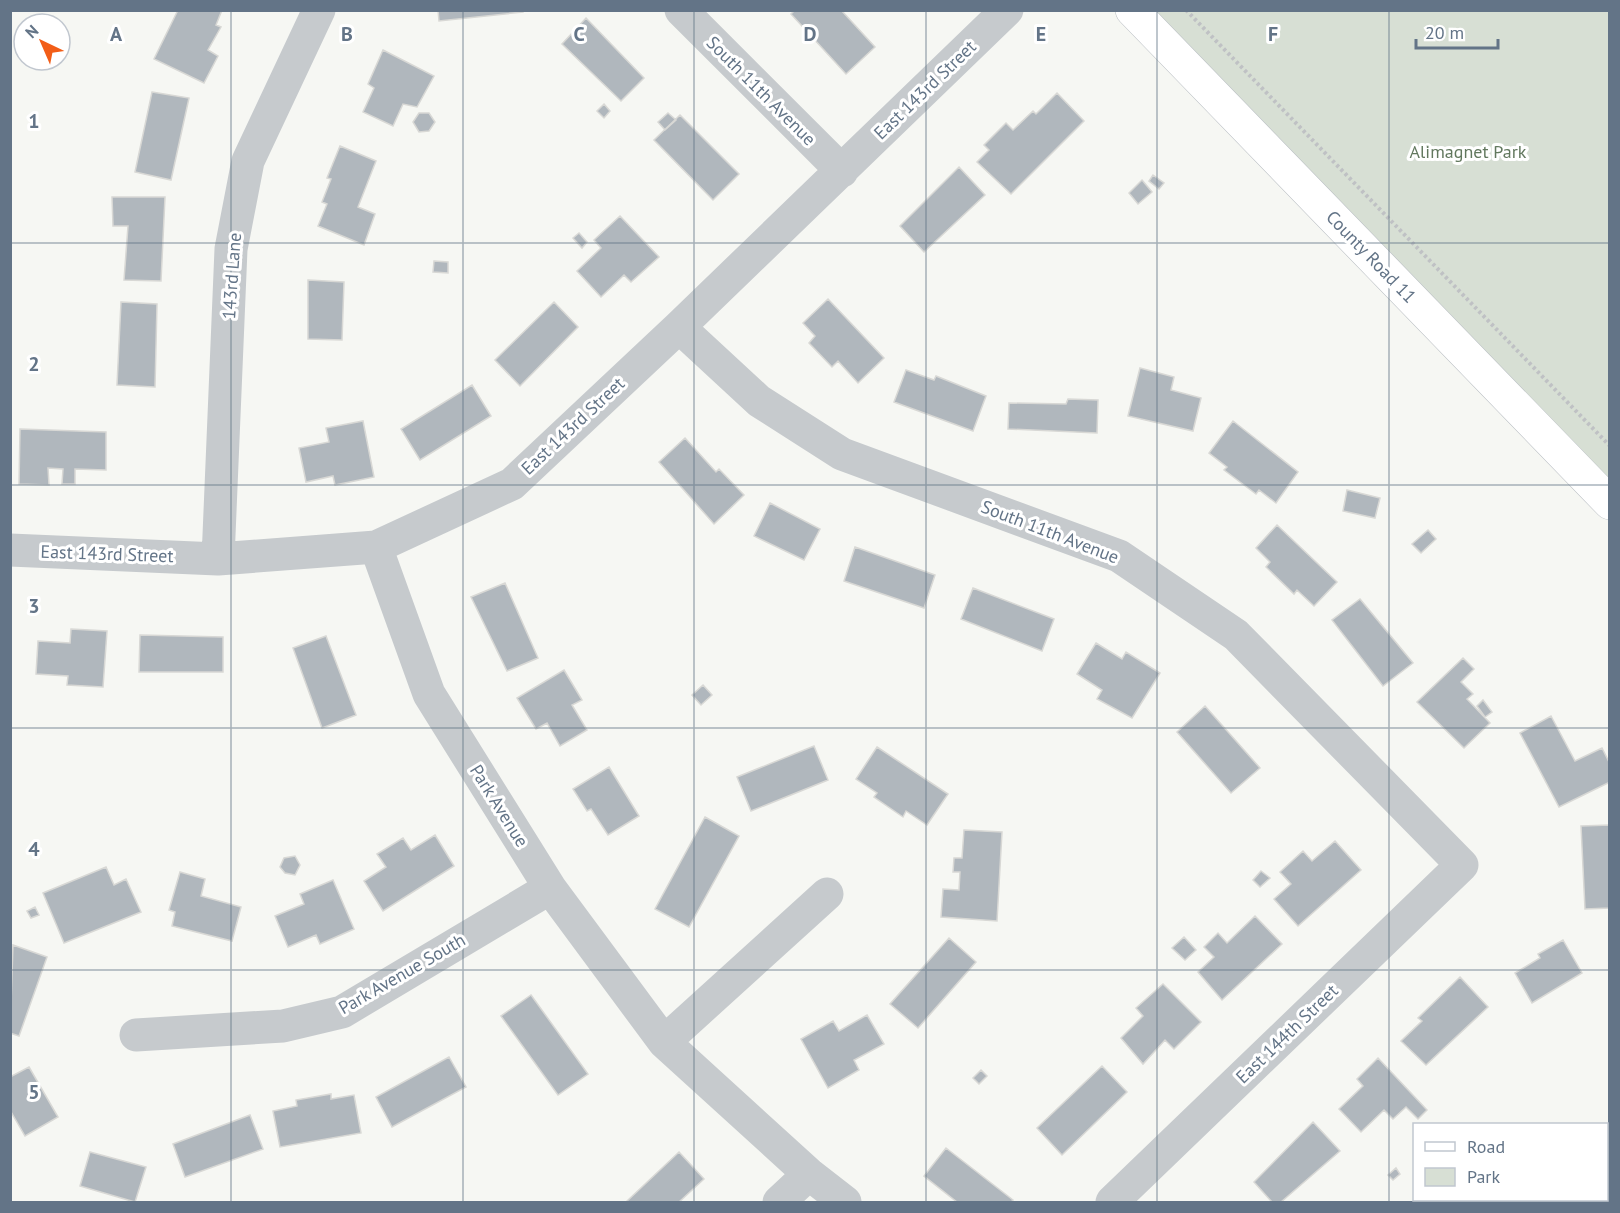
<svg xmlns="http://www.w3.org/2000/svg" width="1620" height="1213" font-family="'PT Sans',sans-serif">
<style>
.green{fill:#d7dfd4}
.building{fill:#b0b7bd;stroke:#d8d8d5;stroke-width:1.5}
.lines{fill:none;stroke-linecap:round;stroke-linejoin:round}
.secondary-casing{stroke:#b8bdc2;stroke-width:34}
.path{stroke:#bfc1c4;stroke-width:4;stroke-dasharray:3 3;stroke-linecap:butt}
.street{stroke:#c6cacd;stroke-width:33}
.secondary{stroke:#fff;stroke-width:33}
.grid{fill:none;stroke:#637487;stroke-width:1.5;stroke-opacity:0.55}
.labels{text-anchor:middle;stroke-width:6;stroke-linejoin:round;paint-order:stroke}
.street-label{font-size:18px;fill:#637487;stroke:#fff}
.park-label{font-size:18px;fill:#62785e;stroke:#fff}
.grid-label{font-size:20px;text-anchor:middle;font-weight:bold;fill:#637487;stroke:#fff;stroke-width:6;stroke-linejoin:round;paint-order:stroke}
</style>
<rect width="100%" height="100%" fill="#f6f7f3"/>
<path class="green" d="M1132,11h477v492z"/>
<path class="building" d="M178,10h44l-6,15 5,2 -13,23 10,6 -14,27 -50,-24z
M438,10h85v2l-84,9z
M795,10h46l34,37 -29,27 -55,-60z
M586,18l58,60 -23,23 -59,-57z
M383,50l51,26 -17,31 -14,-3 -10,22 -30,-14 11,-24 -6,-4z
M152,92l37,6 -18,82 -36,-8z
M1057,93l27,28 -73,73 -34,-32 12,-12 -5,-5 22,-22 7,7 20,-19 3,3z
M604,104l6,7 -6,7 -7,-7z
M419,113h10l6,9 -6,9 -10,1 -6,-10z
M668,113l8,7 -11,10 -7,-8z
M680,115l59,59 -26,26 -59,-60z
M340,146l36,15 -18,46 17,7 -11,31 -46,-19 9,-22 -5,-2 9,-23 -4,-1z
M959,167l26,28 -61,57 -24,-26z
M1153,175l11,8 -5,6 -10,-8z
M1142,180l10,12 -14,12 -9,-11z
M112,197h53l-4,84 -37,-1 4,-54h-15z
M620,216l39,41 -28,25 -7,-7 -23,22 -24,-26 24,-23 -7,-8z
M579,233l8,9 -5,6 -9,-10z
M434,261l14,1v11l-15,-1z
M308,280l36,2 -2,58 -34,-1z
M828,299l56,59 -26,25 -20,-22 -6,6 -23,-24 6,-7 -12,-13z
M121,302l36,2 -2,83 -38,-2z
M554,302l24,25 -58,59 -25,-26z
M1140,368l34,9 -3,13 30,8 -8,33 -65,-15z
M906,370l28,10 2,-4 50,20 -13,35 -79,-29z
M472,385l19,31 -71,44 -19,-31z
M1068,399l30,1 -1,33 -89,-4 1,-26 57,1z
M363,421l11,56 -39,8 -2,-9 -27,6 -7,-34 30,-6 -3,-14z
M1233,421l65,51 -22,31 -17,-13 -3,4 -32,-24 3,-3 -18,-14z
M20,429l86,3v38l-31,-1v15h-13l1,-15 -15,-1 1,17 -30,-1z
M685,438l31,34 3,-3 25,26 -30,29 -55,-62z
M1347,490l33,8 -5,20 -32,-7z
M770,503l50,26 -16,31 -50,-24z
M1277,525l60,57 -23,24 -17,-16 -3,4 -28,-27 4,-5 -14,-14z
M1428,530l8,9 -15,14 -9,-9z
M855,547l80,28 -11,33 -80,-27z
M505,583l33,75 -31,13 -36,-74z
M973,588l81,31 -12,32 -81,-32z
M1360,599l53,64 -30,23 -51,-66z
M71,629l36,2 -4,56 -36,-2 1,-9 -32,-2 2,-33 32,2z
M140,635l83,2v35h-84z
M326,636l30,79 -34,13 -29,-80z
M1096,643l26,16 4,-7 34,21 -28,45 -35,-19 5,-9 -25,-16z
M1463,658l11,11 -13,13 12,12 -6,5 23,24 -26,25 -47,-46z
M564,670l18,30 -10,5 15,25 -27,16 -13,-23 -11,6 -19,-31z
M703,685l9,10 -11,10 -9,-10z
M1483,700l9,12 -7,5 -8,-11z
M1205,706l55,62 -29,25 -54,-61z
M1551,716l24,45 27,-13 8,16v18l-51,25 -39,-74z
M814,746l14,34 -77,31 -14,-34z
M877,747l71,47 -21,31 -21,-14 -3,6 -29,-20 3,-4 -21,-14z
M609,767l30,49 -31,19 -17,-26 -4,2 -14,-22z
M705,817l34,19 -50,91 -34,-18z
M1610,825v83l-25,1 -4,-83z
M964,830l38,2 -5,89 -56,-4 2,-28 16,1 1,-18h-7l1,-14h8z
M435,835l19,31 -71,45 -19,-30 22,-14 -9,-13 26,-16 8,12z
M1335,841l26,29 -63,56 -24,-27 17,-15 -11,-12 23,-21 9,10z
M295,856l5,9 -5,10 -10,-2 -5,-6 4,-9z
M106,867l8,18 12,-6 15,33 -77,31 -21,-50z
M1261,871l9,7 -10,9 -7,-7z
M180,872l25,7 -4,17 40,11 -9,34 -60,-15 3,-14 -6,-2z
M333,880l21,49 -34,15 -4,-9 -28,12 -13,-31 29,-12 -4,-10z
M35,907l4,8 -8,3 -4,-7z
M1255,916l27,28 -60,56 -24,-28 16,-15 -10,-10 14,-14 9,10z
M1184,937l12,13 -11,10 -13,-12z
M949,938l27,24 -58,66 -28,-24z
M1563,940l19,33 -50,30 -17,-30 25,-15 -2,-4z
M13,945l34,12 -28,79 -9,-3z
M1460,977l28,30 -62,58 -25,-24 21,-20 -4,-3z
M1163,984l38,38 -27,27 -9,-9 -22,24 -22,-26 22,-22 -7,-8z
M531,995l57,79 -30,21 -57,-79z
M867,1015l17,29 -30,16 5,10 -31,18 -27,-49 32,-18 6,10z
M449,1057l17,30 -74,40 -16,-30z
M1378,1058l49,52 -9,9 -12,-12 -13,12 -9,-9 -23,22 -22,-23 24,-23 -6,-7z
M1102,1066l25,26 -65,63 -25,-27z
M29,1067l29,50 -33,19 -15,-26v-33z
M981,1070l6,6 -8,8 -6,-6z
M331,1094v5l23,-4 7,38 -81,14 -7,-36 24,-5 -1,-6z
M250,1115l13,34 -78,28 -12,-33z
M1313,1122l27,29 -59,51h-9l-18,-20z
M946,1148l67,52 -2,2h-54l-33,-26z
M90,1152l56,15 -11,35 -55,-16z
M679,1152l25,27 -25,23h-53z
M1396,1168l4,6 -7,6 -5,-5z
M1610,1179v23h-7l-3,-2h6v-18z"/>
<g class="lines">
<g class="secondary-casing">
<path id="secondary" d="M1132,10l478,493"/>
</g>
<path class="path" d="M1186,10l424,436"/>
<path class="street" d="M681,10l161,161
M679,327l80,74 83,53 277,102 117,79 226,230 -350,337
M376,547l53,147 121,194 114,154 145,132 36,28
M10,550l208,9 158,-12 136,-63 167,-157 328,-317
M218,559l13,-310 17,-88 71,-151
M136,1035l147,-9 59,-14 208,-124
M664,1042l163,-148
M779,1202l30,-28"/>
<use href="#secondary" class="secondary"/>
</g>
<path class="grid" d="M231,10v1192M463,10v1192M694,10v1192M926,10v1192M1157,10v1192M1389,10v1192M10,243h1600M10,485h1600M10,728h1600M10,970h1600"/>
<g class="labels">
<g class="street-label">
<text transform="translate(925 90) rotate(-44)" y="6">East 143rd Street</text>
<text transform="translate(761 91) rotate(45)" y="6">South 11th Avenue</text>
<text transform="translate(1371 257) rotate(46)" y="6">County Road 11</text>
<text transform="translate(232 276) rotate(-86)" y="6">143rd Lane</text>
<text transform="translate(573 426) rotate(-43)" y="6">East 143rd Street</text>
<text transform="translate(1050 532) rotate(21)" y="6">South 11th Avenue</text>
<text transform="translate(107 554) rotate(2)" y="6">East 143rd Street</text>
<text transform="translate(499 806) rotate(58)" y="6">Park Avenue</text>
<text transform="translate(402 974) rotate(-30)" y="6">Park Avenue South</text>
<text transform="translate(1287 1034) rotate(-44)" y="6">East 144th Street</text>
</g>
<g class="park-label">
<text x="1468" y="158">Alimagnet Park</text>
</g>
</g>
<g class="grid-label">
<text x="116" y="41">A</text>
<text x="347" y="41">B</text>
<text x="579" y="41">C</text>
<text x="810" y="41">D</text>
<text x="1041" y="41">E</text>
<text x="1273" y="41">F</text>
<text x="34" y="128">1</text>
<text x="34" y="371">2</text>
<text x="34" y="613">3</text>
<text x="34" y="856">4</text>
<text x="34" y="1099">5</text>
</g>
<rect width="1620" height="1213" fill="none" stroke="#637487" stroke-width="24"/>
<rect x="1413" y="1123" width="195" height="78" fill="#ffffff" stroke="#c1c7cf" stroke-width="1.5"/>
<rect x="1425" y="1142" width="30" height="9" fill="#ffffff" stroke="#c1c7cf" stroke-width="1.5"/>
<text x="1467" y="1153" font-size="18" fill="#637487">Road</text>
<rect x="1425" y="1168" width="30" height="18" fill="#d7dfd4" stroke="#c1c7cf" stroke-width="1.5"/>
<text x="1467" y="1183" font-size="18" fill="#637487">Park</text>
<g transform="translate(42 42) rotate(316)"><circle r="28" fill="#ffffff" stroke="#c1c7cf" stroke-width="1.5"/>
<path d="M0-4.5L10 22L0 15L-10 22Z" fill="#f25d17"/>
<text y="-9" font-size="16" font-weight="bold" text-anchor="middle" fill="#637487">N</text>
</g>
<path d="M1416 39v9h82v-9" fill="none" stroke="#637487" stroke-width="3"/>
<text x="1425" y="39" font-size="18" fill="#637487" stroke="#ffffff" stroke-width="4.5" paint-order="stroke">20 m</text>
</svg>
